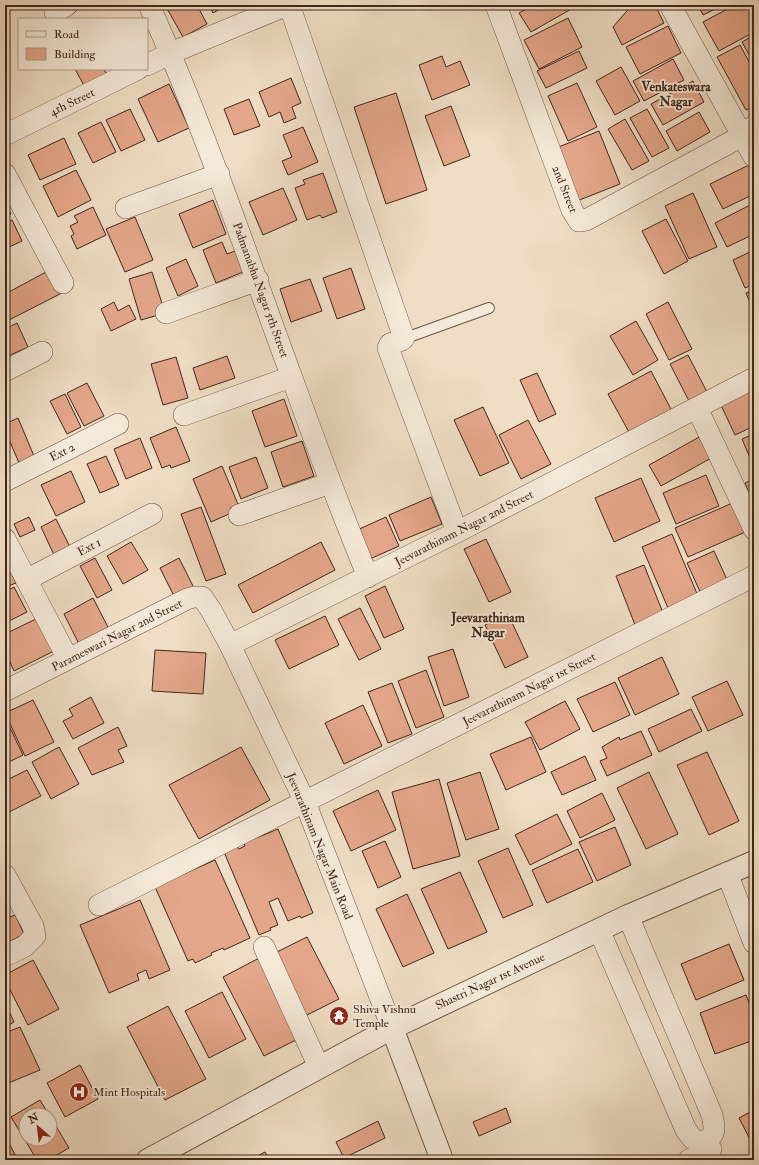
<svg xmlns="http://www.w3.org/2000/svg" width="759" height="1165" font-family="'IM FELL Double Pica',serif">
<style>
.building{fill:#e5a78a;stroke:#40271a}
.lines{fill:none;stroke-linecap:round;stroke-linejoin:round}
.service-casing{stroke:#6c5545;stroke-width:12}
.minor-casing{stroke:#6c5545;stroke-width:22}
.tertiary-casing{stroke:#6c5545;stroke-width:24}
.service{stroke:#f5ead9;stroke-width:10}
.minor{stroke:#f5ead9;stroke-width:21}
.tertiary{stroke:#f5ead9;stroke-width:22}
.labels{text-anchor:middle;stroke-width:3.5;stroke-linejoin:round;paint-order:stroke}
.street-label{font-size:12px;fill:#40271a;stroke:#f5ead9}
.poi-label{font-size:12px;fill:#40271a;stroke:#f5ead9;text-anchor:start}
.neighbourhood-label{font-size:13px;font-weight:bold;fill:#40271a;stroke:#f5ead9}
</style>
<rect width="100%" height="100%" fill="#efdec5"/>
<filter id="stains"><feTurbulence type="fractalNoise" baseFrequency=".005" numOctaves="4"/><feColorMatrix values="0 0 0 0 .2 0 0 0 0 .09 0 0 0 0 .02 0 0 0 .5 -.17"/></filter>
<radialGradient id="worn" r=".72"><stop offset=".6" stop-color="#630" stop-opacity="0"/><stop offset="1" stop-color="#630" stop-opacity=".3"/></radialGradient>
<path class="building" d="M165,5h32l10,19 -24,13z
M209,5h18l-14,8z
M533,5h39l1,3 -42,24 -12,-19z
M632,5h23l9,18 -42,22 -9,-18z
M698,5h26l-21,10z
M735,5h12l7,13v14l-35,19 -16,-29z
M568,18l14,29 -43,22 -15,-29z
M668,26l13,27 -41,21 -14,-27z
M754,35v29l-12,-22z
M740,45l14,26v35l-8,4 -29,-53z
M579,51l8,17 -41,20 -9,-17z
M442,56l4,11 14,-6 10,24 -38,15 -13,-35z
M673,59l11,21 -40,21 -11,-20z
M621,67l19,34 -25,14 -19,-34z
M75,69h29l5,11 -22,11z
M291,78l10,25 -9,4 4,11 -12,5 -4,-11 -11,5 -10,-25z
M693,81l11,21 -41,23 -12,-21z
M577,83l20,44 -29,14 -20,-45z
M169,84l20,44 -31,14 -20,-43z
M396,93l31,97 -41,14 -32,-97z
M249,99l11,27 -26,9 -10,-26z
M451,106l19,50 -26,10 -19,-50z
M130,109l15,31 -24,11 -15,-31z
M647,109l22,39 -17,9 -22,-39z
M699,112l11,20 -33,19 -11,-20z
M625,119l24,42 -17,9 -24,-41z
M101,122l15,30 -23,11 -15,-30z
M303,127l15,35 -30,13 -6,-14 10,-4 -9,-22z
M599,131l21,53 -43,17 -21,-53z
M64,138l12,26 -36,16 -12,-25z
M751,164l3,5v25l-31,15 -13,-25z
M76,170l15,30 -33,17 -15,-31z
M323,173l14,39 -15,6 -2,-3 -13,5 -12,-32 10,-4 -2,-4z
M283,188l14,32 -34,15 -14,-33z
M693,193l24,54 -28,12 -24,-53z
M213,200l13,34 -33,14 -14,-34z
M5,202l6,12 -6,3z
M754,203v31l-27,13 -12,-24z
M93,207l13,28 -29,14 -6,-13 3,-2 -4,-8 8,-4 -4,-6z
M135,217l18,43 -28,12 -19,-43z
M666,219l22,42 -24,13 -22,-43z
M12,220l10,21 -17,8v-26z
M222,242l5,12 8,-3 8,21 -27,11 -13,-33z
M754,250v34l-9,4 -12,-28z
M186,259l12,27 -20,10 -12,-28z
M351,268l14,41 -28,10 -14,-41z
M48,271l12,23 -53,27 -2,-4v-23z
M152,272l13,41 -24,7 -12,-41z
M310,279l12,32 -31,11 -11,-33z
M754,290v22l-8,-19z
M114,302l4,9 11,-6 7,14 -25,12 -10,-22z
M668,302l24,47 -23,11 -23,-46z
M636,321l22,39 -25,15 -23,-39z
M17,323l11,24 -22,10 -1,-28z
M688,355l19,37 -18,9 -19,-37z
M227,356l8,22 -35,12 -7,-22z
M176,357l12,41 -25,7 -12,-41z
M651,371l21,40 -42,23 -22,-40z
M537,373l19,41 -17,8 -19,-42z
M87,383l17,33 -20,10 -17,-33z
M754,388v38l-19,9 -15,-32z
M65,394l16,33 -14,7 -17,-33z
M284,399l13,37 -32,11 -13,-36z
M483,407l26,56 -29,13 -26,-56z
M18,418l16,38 -15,7 -14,-33v-6z
M528,420l23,44 -30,15 -22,-44z
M176,427l14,34 -19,7 -1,-3 -8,3 -12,-30z
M754,434v30l-1,1 -11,-26z
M701,436l12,21 -52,29 -12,-21z
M140,438l12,30 -26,11 -12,-30z
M302,441l12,35 -31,11 -12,-35z
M106,456l13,29 -19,8 -13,-29z
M256,457l12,31 -27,11 -12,-32z
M222,466l18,43 -29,13 -18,-43z
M71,471l14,31 -29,14 -15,-31z
M706,475l13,31 -43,18 -13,-31z
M641,478l19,43 -46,21 -19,-44z
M754,479v27l-9,-23z
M431,497l11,27 -42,17 -11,-26z
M737,501l13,29 -62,27 -13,-29z
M201,507l25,67 -20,7 -25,-67z
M29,517l6,13 -15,7 -6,-13z
M386,517l13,29 -29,13 -13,-29z
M56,519l15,30 -16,8 -14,-30z
M672,534l26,62 -30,12 -26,-61z
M486,539l25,53 -22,10 -25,-53z
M131,542l17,28 -25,14 -16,-28z
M321,542l14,28 -82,43 -15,-28z
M714,551l15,33 -27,12 -15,-33z
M5,558l11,25 -11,4z
M95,558l17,32 -15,8 -17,-32z
M179,558l15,30 -19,10 -15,-30z
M644,565l19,48 -28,12 -19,-49z
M385,586l19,43 -20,9 -19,-42z
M14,587l13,25 -22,11v-31z
M93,598l17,33 -30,15 -16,-32z
M360,608l21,41 -22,11 -21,-41z
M508,614l20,43 -23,11 -20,-43z
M325,616l14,29 -50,24 -14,-29z
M38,618l16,33 -40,20 -9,-20v-17z
M453,649l16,48 -25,9 -16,-49z
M155,650l51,3 -3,41 -51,-3z
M662,657l17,37 -44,21 -17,-37z
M426,670l18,47 -28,11 -18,-47z
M727,681l16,34 -35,16 -16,-34z
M615,682l15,33 -37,17 -16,-33z
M392,683l20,51 -24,9 -20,-51z
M91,697l13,26 -31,16 -10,-18 10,-5 -4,-7z
M33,700l21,42 -29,14 -20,-43z
M565,701l15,28 -40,21 -15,-28z
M363,705l19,41 -38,18 -19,-41z
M691,709l11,22 -43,21 -11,-23z
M5,717l18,38 -18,9z
M118,727l9,19 -9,4 6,12 -32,13 -14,-27z
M641,731l11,24 -45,21 -7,-15 7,-3 -5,-11 17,-10 1,3z
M531,737l15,35 -40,18 -16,-36z
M59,747l20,37 -28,15 -19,-37z
M241,747l29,53 -71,39 -30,-54z
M707,752l32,69 -30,14 -32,-70z
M585,756l11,24 -34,15 -11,-23z
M27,770l14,26 -36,18v-33z
M480,772l19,57 -33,11 -19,-57z
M649,772l29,62 -32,15 -29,-61z
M439,779l21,77 -47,13 -21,-77z
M378,790l18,40 -45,21 -18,-40z
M602,793l13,27 -35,18 -13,-27z
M557,814l15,30 -42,21 -15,-30z
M615,827l16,38 -34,16 -18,-39z
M278,829l35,84 -12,5 -1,-2 -12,5 -10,-23 -9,4 9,23 -8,3 1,2 -12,5 -35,-83 13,-6 2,3 6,-3 -1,-3z
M385,841l16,36 -23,11 -16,-37z
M508,848l25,57 -30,13 -25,-57z
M578,849l15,33 -46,21 -15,-33z
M215,860l35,78 -26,12 -1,-2 -12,5 1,2 -17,8 -2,-4 -5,2 -33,-74z
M460,872l27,60 -39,17 -27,-60z
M407,894l27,59 -31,14 -27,-58z
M140,900l30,70 -21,9 -3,-9 -9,4 2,6 -30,13 -29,-68z
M15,915l9,19 -19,10v-25z
M307,937l32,62 -36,18 -32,-62z
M729,944l15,36 -48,20 -15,-36z
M263,956l41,80 -40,20 -41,-79z
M33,960l26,49 -31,16 -23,-45v-5z
M222,992l24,47 -37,19 -24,-47z
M746,995l8,20v25l-39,14 -15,-41z
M5,1002l9,20 -9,5z
M168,1006l38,73 -41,21 -38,-73z
M20,1027l20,43 -34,14 -1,-3v-48z
M80,1065l18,34 -33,18 -18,-34z
M40,1100l9,15h-23v24h24v-23l19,32 -21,12h-11l-26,-43z
M506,1108l5,14 -32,14 -6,-14z
M754,1110v37l-15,-29z
M378,1121l7,17 -41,20 -8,-16z
M5,1136l13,24h-13z
M265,1152l5,8h-20z"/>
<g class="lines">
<g class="service-casing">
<path id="service" d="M403,339l86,-31"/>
</g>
<g class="minor-casing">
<path id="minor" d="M149,5c55,122 97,248 143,373 24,67 49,133 76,199
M496,5l76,205 7,11 7,-1 156,-84 12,-10
M670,5l84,152
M55,12l12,-7
M147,65l24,-12 109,-45h7l5,5 112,325 -2,2 -12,4 -2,4 69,184
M5,135l133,-66
M5,174l58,109
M126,208l93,-34
M166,313l92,-33
M5,371l37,-19
M697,408l57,121
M184,415l107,-38
M5,481l113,-57
M239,515l91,-32
M5,539l63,120
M26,580l126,-66
M230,645l227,-113 297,-154
M5,691l182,-92 7,-2h8l9,13 19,35 75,157 87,226
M727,873l27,70
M5,875l28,51 2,10 -10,10 -20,10
M99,905l655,-329
M599,930l87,200c2,2 4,6 6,8 6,6 16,4 20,-3 4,-5 1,-14 0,-20l-84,-199
M264,947l55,120
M689,1160l22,-11"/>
</g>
<g class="tertiary-casing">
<path id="tertiary" d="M392,1028l50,132
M148,1160l244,-132 236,-112 126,-54"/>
</g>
<use href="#service" class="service"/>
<use href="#minor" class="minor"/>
<use href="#tertiary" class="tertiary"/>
</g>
<defs>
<g id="temple-disc" transform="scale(1)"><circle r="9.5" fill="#8f2418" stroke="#f5ead9"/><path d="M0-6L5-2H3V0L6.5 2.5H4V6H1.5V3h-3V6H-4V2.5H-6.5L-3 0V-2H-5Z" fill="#fff"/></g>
<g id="hospital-disc" transform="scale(1)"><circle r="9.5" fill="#8f2418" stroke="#f5ead9"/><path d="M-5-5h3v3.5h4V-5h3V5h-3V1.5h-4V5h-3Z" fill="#fff"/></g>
</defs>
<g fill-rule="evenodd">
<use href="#temple-disc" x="339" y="1016"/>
<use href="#hospital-disc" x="79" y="1092"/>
</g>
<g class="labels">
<g class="street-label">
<text transform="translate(72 102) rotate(-26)" y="4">4th Street</text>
<text transform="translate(565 189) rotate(68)" y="4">2nd Street</text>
<text transform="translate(261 290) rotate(70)" y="4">Padmanabha Nagar 5th Street</text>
<text transform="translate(62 452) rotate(-27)" y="4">Ext 2</text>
<text transform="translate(464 528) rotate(-27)" y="4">Jeevarathinam Nagar 2nd Street</text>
<text transform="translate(89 547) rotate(-28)" y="4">Ext 1</text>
<text transform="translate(117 635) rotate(-27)" y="4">Parameswari Nagar 2nd Street</text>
<text transform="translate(529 689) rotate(-27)" y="4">Jeevarathinam Nagar 1st Street</text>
<text transform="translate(320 846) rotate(68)" y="4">Jeevarathinam Nagar Main Road</text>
<text transform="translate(490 981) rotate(-25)" y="4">Shastri Nagar 1st Avenue</text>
</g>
<g class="poi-label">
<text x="353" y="1013">Shiva Vishnu<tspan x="353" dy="14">Temple</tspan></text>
<text x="93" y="1096">Mint Hospitals</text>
</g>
<g class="neighbourhood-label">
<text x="676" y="91">Venkateswara<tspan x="676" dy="15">Nagar</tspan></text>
<text x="488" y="622">Jeevarathinam<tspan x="488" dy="15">Nagar</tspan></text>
</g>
</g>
<rect width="759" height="1165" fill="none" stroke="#efdec5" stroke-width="20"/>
<rect x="6" y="6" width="747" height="1153" fill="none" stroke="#40271a" stroke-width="2"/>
<rect x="10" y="10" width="739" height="1145" fill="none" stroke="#40271a"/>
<rect x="18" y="18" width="130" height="52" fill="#f5ead9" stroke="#ad9c8d"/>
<rect x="26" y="31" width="20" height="6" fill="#f5ead9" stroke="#ad9c8d"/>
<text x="54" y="38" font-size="12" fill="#40271a">Road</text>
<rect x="26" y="48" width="20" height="12" fill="#e5a78a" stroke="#ad9c8d"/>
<text x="54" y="58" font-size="12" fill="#40271a">Building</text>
<g transform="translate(38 1127) rotate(332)"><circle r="19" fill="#f5ead9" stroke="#ad9c8d"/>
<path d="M0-3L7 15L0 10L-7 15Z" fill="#8f2418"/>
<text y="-6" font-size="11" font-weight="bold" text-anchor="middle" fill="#40271a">N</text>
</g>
<rect width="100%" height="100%" filter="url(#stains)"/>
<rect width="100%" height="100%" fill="url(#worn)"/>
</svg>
